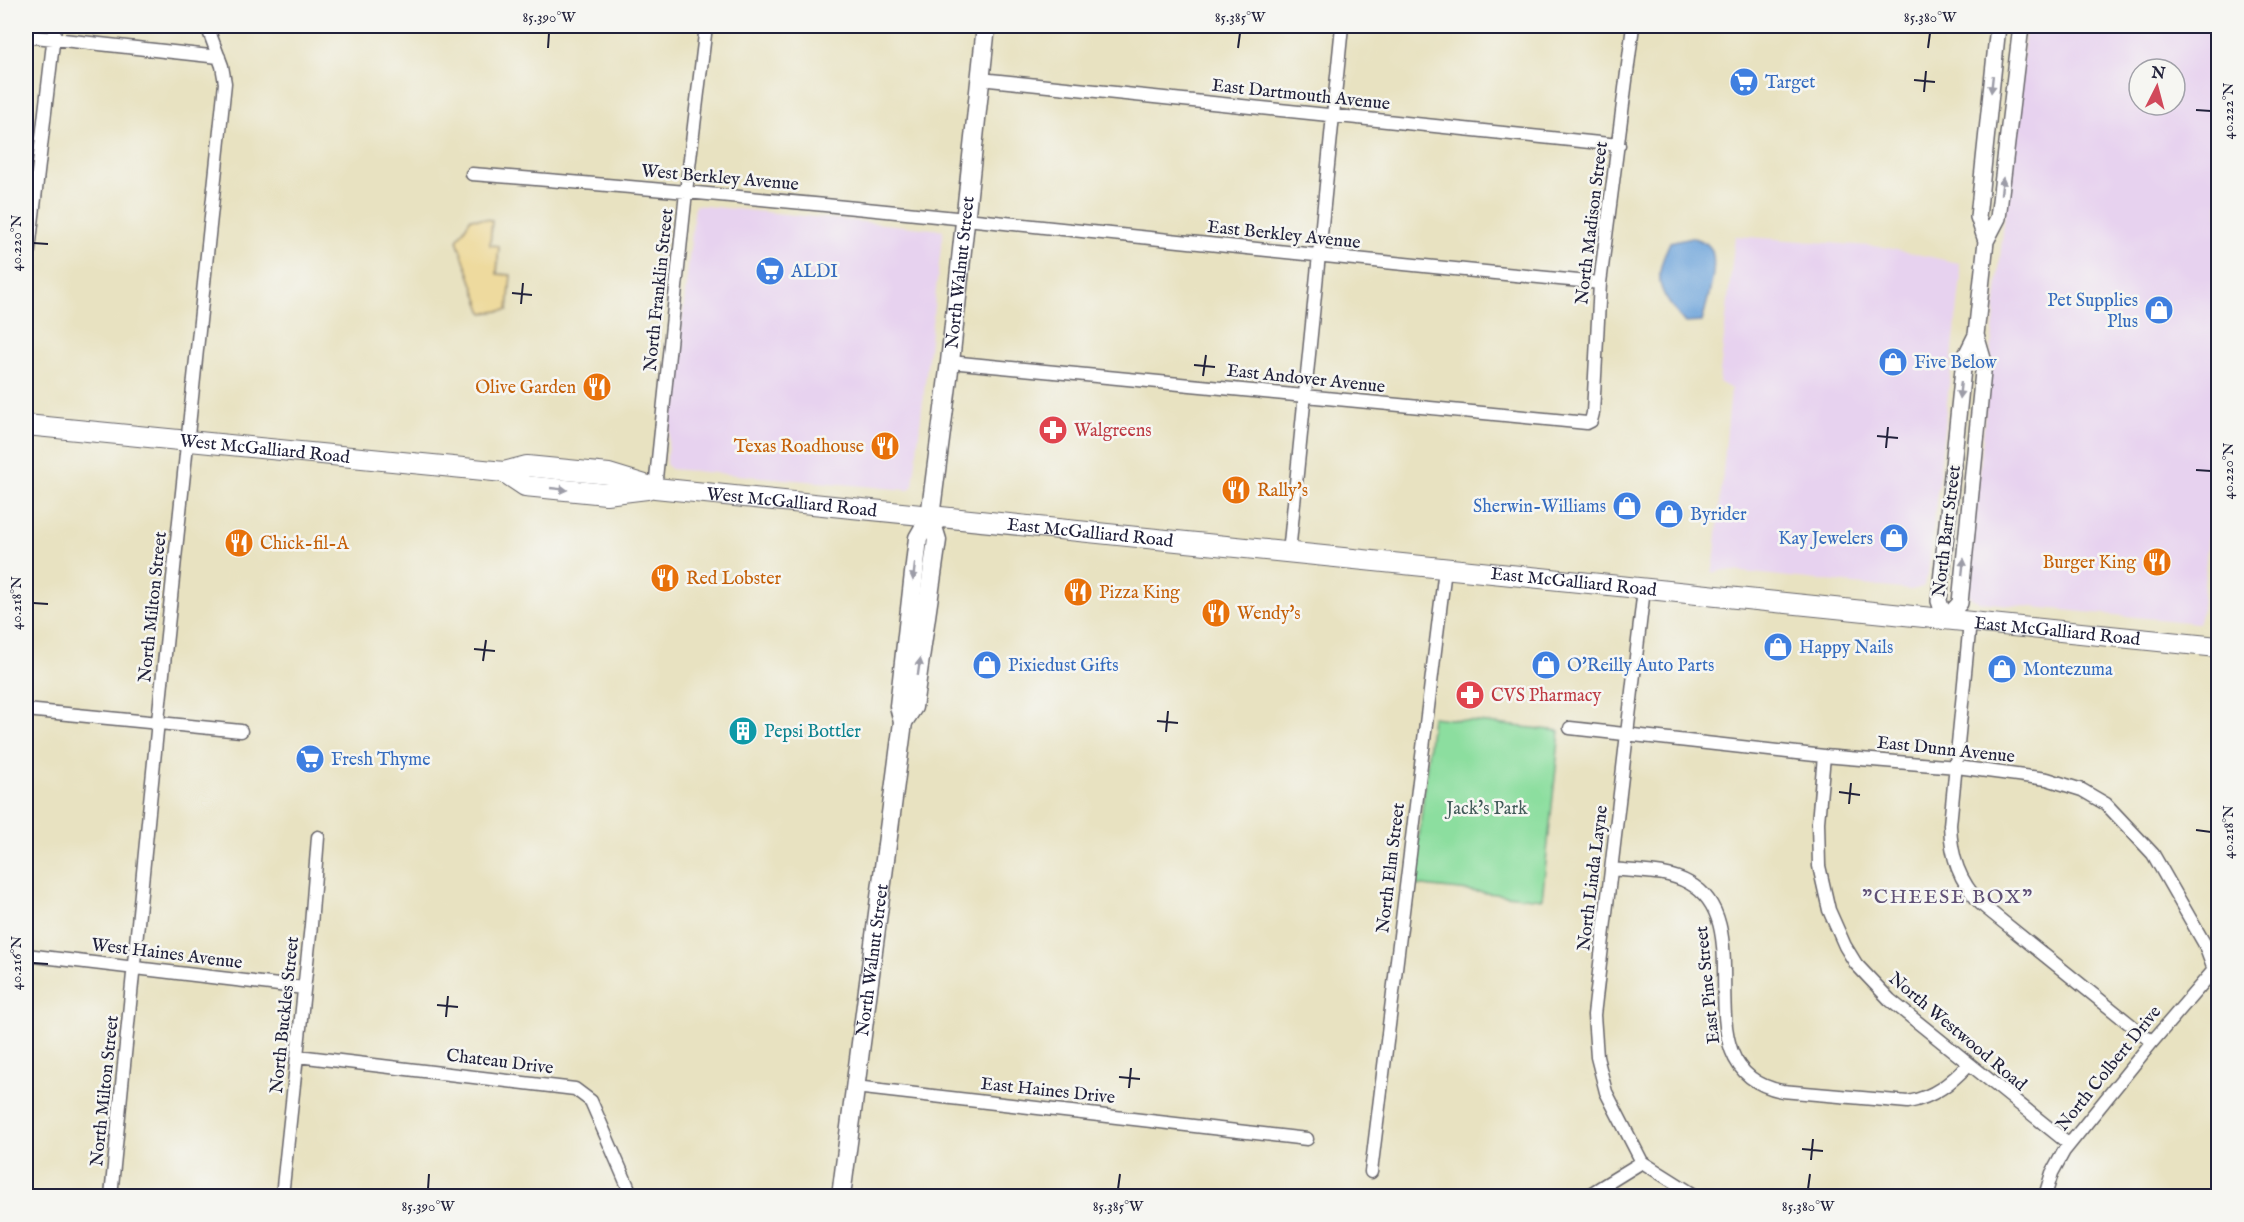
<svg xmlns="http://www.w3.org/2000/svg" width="2244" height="1222" font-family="'IM FELL English',serif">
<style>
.built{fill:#e7d2ef;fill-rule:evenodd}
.green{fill:#8cde9f;stroke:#57806d;stroke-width:1.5}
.sand{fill:#eeda9e;stroke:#887e6c;stroke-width:1.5}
.water{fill:#6ca3da;stroke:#47628a;stroke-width:1.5}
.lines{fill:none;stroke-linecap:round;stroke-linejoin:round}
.minor-casing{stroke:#67656a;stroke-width:15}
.tertiary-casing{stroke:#67656a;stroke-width:18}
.secondary-casing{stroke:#67656a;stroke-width:21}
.primary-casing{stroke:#67656a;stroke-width:22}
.minor{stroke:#fff;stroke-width:12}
.tertiary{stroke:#fff;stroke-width:15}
.secondary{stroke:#fff;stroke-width:18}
.primary{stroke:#fff;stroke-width:20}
.oneway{fill:#9c9ca7}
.ticks{fill:none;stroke:#22223b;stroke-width:2}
.labels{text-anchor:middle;stroke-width:5;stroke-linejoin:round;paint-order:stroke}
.shop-label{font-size:18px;fill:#366cbe;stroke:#f6f6f2;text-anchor:start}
.street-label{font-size:18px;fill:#22223b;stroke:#f6f6f2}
.food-label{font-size:18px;fill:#c56008;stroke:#f6f6f2;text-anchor:start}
.health-label{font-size:18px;fill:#be3a42;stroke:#f6f6f2;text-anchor:start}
.culture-label{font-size:18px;fill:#0d838f;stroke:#f6f6f2;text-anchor:start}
.park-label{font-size:18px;fill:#425a59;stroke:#f6f6f2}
.neighbourhood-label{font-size:20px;letter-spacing:1.5px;fill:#5f5076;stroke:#f6f6f2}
.neatline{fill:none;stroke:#22223b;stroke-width:2}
.ticks-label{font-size:15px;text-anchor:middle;fill:#22223b}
</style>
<rect width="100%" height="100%" fill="#f6f6f2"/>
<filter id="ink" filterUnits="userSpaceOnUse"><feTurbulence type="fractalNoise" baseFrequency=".0167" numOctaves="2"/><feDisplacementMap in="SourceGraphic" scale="12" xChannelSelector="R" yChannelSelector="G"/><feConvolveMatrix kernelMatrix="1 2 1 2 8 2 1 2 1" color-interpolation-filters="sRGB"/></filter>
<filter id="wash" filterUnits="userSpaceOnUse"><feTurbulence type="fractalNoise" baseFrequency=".008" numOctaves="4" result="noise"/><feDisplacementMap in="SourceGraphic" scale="24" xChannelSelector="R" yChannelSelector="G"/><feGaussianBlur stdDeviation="1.35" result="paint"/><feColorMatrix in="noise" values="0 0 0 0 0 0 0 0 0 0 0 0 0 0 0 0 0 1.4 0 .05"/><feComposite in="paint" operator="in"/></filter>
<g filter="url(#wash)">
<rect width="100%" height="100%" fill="#e8e2c1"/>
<path class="built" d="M2026,26h192v381l-16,204 -4,12 -218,-21 -9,-4 -3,-7 33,-342zM2139,69h36v36h-36z
M695,205l248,25 -30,255 -4,5 -239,-21 -4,-5z
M1735,236l148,11 76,16 2,14 -33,298 -5,12 -12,3 -187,-20 -12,3 2,-9 17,-175 -12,-7z"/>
<path class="green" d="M1432,717l128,14 -18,168 -128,-14z"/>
<path class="sand" d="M471,218l21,2 -2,25 9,1 -2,28 14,1 -3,35 -25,3 -26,-73z"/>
<path class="water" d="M1691,237c5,2 13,4 17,8 14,12 -2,60 -6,77l-17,1c-27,-32 -33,-42 -15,-81z"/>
</g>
<g filter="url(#ink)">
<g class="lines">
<g class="minor-casing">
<path id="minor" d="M26,36l193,21
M980,79l639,66
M472,174c377,29 752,74 1128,109
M26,276l29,-250
M950,362l637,61 4,-2 2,-8 7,-130 33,-257
M655,488l31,-296 20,-166
M1289,553l53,-527
M1644,589l-50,426 3,42 9,35 36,70 54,34
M1970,622l-20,203c1,32 9,56 31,79l171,138
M26,710l215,21
M1570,728l254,28 133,11 90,12 35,11 24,14 47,50 51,89 10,27 4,6
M1824,756l-6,66 1,44 10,44 16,36 11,18 34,36 179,144
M1612,869c25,3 54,1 77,14 76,41 -13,187 93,208l126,11c26,-5 43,-19 61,-38
M26,955l278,33
M298,1056l277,33 16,12 41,95
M855,1087l452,52
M1371,1172l74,-603
M111,1196l47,-475 67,-638 -3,-17 -15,-40
M282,1196l29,-271 7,-88
M1587,1196l55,-34
M2045,1196l7,-23 12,-22 88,-109 62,-72"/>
</g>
<g class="tertiary-casing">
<path id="tertiary" d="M1986,241l-8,-24 20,-191
M1945,619l-6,-18 25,-242 12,-24 10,-94 12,-23 23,-192
M1945,619l15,-16 24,-241 -8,-27"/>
</g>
<g class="secondary-casing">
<g id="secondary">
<path d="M903,722l10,-15 24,-167 -7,-23"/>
<path id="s1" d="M841,1196l62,-474 -4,-16 19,-168 12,-21 20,-155 36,-336"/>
</g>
</g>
<g class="primary-casing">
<g id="primary">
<path id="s2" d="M26,425l478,47 23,-6 82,8 46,14 50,5 1513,154"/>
<path d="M504,472l21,14 81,8 41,-5"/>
</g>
</g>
<use href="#minor" class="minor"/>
<use href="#tertiary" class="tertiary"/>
<use href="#secondary" class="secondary"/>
<use href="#primary" class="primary"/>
</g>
<defs><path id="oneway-solid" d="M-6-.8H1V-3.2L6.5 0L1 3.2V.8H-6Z" transform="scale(1.5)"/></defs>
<g class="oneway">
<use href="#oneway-solid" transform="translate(1992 84) rotate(96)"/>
<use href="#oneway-solid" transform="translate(2002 186) rotate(-83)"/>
<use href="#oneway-solid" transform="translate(1960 390) rotate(96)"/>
<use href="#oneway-solid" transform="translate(559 489) rotate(6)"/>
<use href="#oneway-solid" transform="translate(1963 567) rotate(-84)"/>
<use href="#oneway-solid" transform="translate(914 572) rotate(97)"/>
<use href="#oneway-solid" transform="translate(919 667) rotate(-82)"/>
</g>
</g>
<path class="ticks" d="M548,48l1,-15M1238,48l2,-15M1928,48l2,-15M1914,80l21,2M1924,92l2,-21M2196,110l15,1M33,243l15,1M512,293l20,2M521,304l2,-21M1194,365l21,2M1203,376l3,-21M1877,436l21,2M1886,448l2,-21M2196,470l15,1M33,603l15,1M474,649l21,2M483,661l3,-21M1157,721l21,2M1166,732l2,-21M1839,792l21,3M1849,804l2,-21M2196,830l15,2M33,963l15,1M437,1005l21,2M446,1017l2,-21M1119,1077l21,2M1129,1088l2,-20M1802,1149l21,2M1811,1160l2,-21M428,1189l1,-15M1118,1189l2,-15M1808,1189l2,-15"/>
<defs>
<g id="supermarket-disc" transform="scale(1.5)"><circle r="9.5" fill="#3f7fe0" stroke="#f6f6f2"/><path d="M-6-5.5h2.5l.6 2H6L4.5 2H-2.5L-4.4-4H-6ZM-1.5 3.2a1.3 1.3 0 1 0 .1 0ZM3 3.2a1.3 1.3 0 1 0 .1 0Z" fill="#fff"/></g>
<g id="shop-disc" transform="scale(1.5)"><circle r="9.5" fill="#3f7fe0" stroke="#f6f6f2"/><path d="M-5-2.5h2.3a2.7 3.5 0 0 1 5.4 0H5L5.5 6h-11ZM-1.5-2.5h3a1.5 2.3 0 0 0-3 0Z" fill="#fff"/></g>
<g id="restaurant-disc" transform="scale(1.5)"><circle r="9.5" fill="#e8710a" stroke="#f6f6f2"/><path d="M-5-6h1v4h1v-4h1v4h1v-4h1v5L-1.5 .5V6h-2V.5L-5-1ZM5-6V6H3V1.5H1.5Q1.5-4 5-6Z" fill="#fff"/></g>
<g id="pharmacy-disc" transform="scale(1.5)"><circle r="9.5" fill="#e0444e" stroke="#f6f6f2"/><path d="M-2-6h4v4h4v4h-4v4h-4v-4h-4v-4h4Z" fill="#fff"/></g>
<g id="building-disc" transform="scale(1.5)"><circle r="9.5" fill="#0f9aa8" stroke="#f6f6f2"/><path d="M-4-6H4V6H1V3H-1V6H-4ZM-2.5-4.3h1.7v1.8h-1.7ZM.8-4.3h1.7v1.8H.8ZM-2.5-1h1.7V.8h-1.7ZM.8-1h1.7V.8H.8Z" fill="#fff"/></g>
</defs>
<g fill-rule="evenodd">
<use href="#supermarket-disc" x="1744" y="82"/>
<use href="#supermarket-disc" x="770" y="271"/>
<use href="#shop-disc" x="2159" y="310"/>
<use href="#shop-disc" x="1893" y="362"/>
<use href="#restaurant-disc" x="597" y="387"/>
<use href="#pharmacy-disc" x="1053" y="430"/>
<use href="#restaurant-disc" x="885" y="446"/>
<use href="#restaurant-disc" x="1236" y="490"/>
<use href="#shop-disc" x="1627" y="506"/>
<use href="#shop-disc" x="1669" y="514"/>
<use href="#shop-disc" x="1894" y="538"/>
<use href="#restaurant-disc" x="239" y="543"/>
<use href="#restaurant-disc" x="2157" y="562"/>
<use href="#restaurant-disc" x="665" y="578"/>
<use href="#restaurant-disc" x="1078" y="592"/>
<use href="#restaurant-disc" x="1216" y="613"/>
<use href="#shop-disc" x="1778" y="647"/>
<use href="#shop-disc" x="987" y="665"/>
<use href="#shop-disc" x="1546" y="665"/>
<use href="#shop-disc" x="2002" y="669"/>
<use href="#pharmacy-disc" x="1470" y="695"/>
<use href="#building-disc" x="743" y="731"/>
<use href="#supermarket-disc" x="310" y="759"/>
</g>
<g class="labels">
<g class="shop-label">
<text x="1765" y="88">Target</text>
<text x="791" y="277">ALDI</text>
<text x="2138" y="306" text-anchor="end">Pet Supplies<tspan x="2138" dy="21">Plus</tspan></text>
<text x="1914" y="368">Five Below</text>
<text x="1606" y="512" text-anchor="end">Sherwin-Williams</text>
<text x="1690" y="520">Byrider</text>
<text x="1873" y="544" text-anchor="end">Kay Jewelers</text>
<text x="1799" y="653">Happy Nails</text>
<text x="1008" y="671">Pixiedust Gifts</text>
<text x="1567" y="671">O'Reilly Auto Parts</text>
<text x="2023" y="675">Montezuma</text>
<text x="331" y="765">Fresh Thyme</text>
</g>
<g class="street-label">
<text transform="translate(1301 94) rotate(6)" y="6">East Dartmouth Avenue</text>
<text transform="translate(720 177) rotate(5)" y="6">West Berkley Avenue</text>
<text transform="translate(1591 223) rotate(-83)" y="6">North Madison Street</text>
<text transform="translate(1284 234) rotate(6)" y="6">East Berkley Avenue</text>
<text dy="6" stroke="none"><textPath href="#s1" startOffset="934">North Walnut Street</textPath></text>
<text transform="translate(658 290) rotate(-84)" y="6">North Franklin Street</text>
<text transform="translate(1306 378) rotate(6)" y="6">East Andover Avenue</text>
<text dy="6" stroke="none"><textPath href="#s2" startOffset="240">West McGalliard Road</textPath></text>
<text dy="6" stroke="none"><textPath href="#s2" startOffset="772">West McGalliard Road</textPath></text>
<text transform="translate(1946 531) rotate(-83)" y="6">North Barr Street</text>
<text dy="6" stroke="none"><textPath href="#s2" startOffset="1072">East McGalliard Road</textPath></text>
<text dy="6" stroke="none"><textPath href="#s2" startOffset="1558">East McGalliard Road</textPath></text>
<text transform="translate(152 607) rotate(-84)" y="6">North Milton Street</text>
<text dy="6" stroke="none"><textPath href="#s2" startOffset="2044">East McGalliard Road</textPath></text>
<text transform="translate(1946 749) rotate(6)" y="6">East Dunn Avenue</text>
<text transform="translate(1390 868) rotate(-83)" y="6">North Elm Street</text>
<text transform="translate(1592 878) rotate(-83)" y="6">North Linda Layne</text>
<text transform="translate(167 953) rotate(7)" y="6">West Haines Avenue</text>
<text dy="6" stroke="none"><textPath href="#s1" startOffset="238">North Walnut Street</textPath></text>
<text transform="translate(1707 985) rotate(-96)" y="6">East Pine Street</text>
<text transform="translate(284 1015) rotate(-84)" y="6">North Buckles Street</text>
<text transform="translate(1958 1031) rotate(40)" y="6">North Westwood Road</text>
<text transform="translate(500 1061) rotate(7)" y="6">Chateau Drive</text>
<text transform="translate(2108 1068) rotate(-51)" y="6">North Colbert Drive</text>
<text transform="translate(1048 1090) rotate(6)" y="6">East Haines Drive</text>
<text transform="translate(104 1091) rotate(-84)" y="6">North Milton Street</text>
</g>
<g class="food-label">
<text x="576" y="393" text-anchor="end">Olive Garden</text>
<text x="864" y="452" text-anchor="end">Texas Roadhouse</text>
<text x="1257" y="496">Rally's</text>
<text x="260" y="549">Chick-fil-A</text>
<text x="2136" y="568" text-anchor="end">Burger King</text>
<text x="686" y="584">Red Lobster</text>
<text x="1099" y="598">Pizza King</text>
<text x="1237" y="619">Wendy's</text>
</g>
<g class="health-label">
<text x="1074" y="436">Walgreens</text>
<text x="1491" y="701">CVS Pharmacy</text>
</g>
<g class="culture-label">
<text x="764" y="737">Pepsi Bottler</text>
</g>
<g class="park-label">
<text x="1487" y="814">Jack's Park</text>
</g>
<g class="neighbourhood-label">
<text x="1948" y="903">"CHEESE BOX"</text>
</g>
</g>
<rect width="2244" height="1222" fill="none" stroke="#f6f6f2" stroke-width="66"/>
<g transform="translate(2157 87) rotate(6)"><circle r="28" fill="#f6f6f2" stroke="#a1a1a9" stroke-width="1.5"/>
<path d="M0-4.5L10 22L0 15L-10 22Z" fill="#d1495b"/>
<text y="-9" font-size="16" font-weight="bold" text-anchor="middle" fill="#22223b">N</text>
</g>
<rect x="33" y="33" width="2178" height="1156" class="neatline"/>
<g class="ticks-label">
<text x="549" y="22">85.390°W</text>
<text x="1240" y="22">85.385°W</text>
<text x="1930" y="22">85.380°W</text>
<text transform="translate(2228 111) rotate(-90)" y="5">40.222°N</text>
<text transform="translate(16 243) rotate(-90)" y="5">40.220°N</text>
<text transform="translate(2228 471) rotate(-90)" y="5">40.220°N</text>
<text transform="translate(16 603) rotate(-90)" y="5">40.218°N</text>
<text transform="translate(2228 832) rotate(-90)" y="5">40.218°N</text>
<text transform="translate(16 963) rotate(-90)" y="5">40.216°N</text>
<text x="428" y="1211">85.390°W</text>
<text x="1118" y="1211">85.385°W</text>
<text x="1808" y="1211">85.380°W</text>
</g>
</svg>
